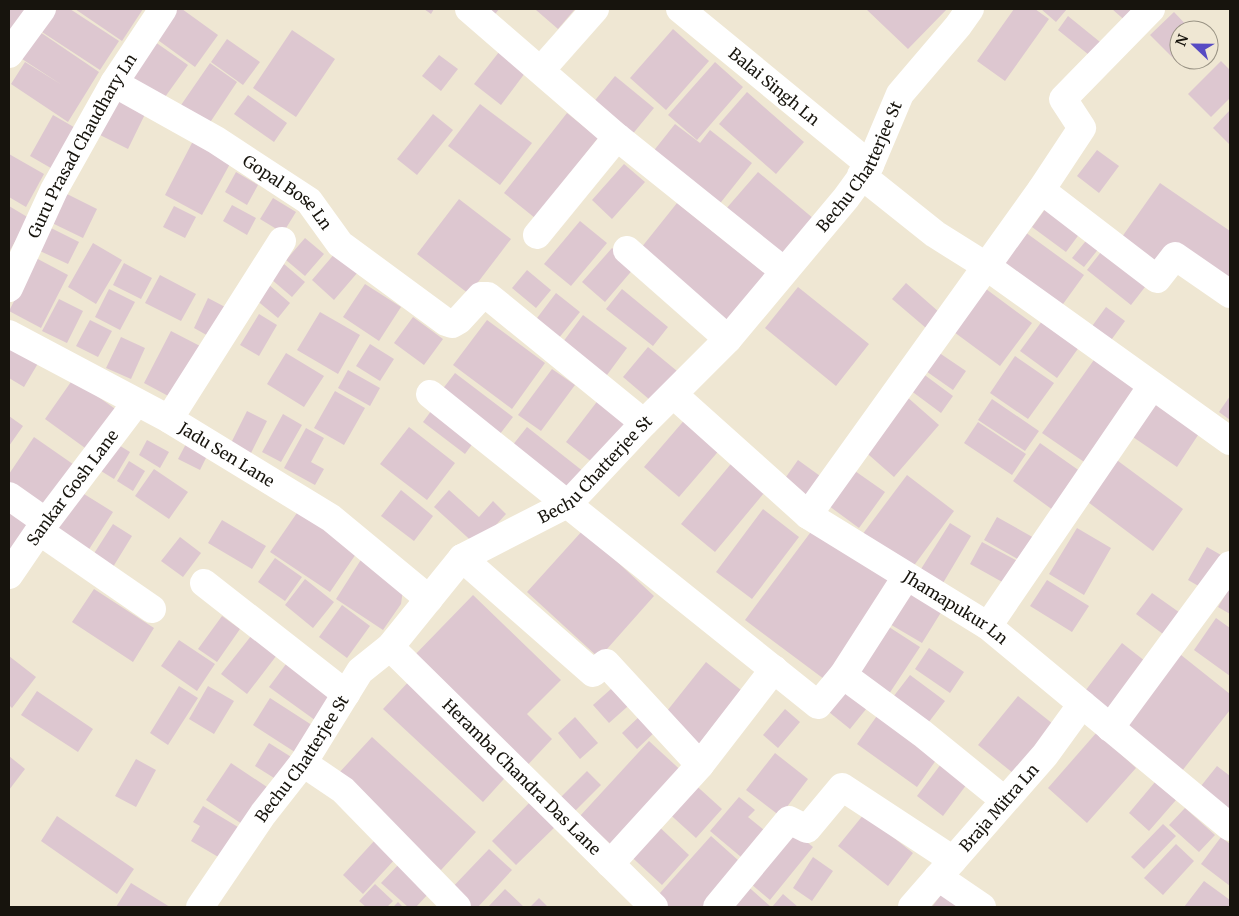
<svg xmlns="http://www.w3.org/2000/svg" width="1239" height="916" font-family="Merriweather,serif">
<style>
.building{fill:#ddc7d0}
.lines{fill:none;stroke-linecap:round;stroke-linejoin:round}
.minor{stroke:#fff;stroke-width:28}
.labels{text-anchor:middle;stroke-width:4.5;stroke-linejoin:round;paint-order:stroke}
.street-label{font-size:16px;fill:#17140d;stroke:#efe7d3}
</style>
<rect width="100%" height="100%" fill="#efe7d3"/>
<path class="building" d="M9,9h17l-17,23z
M57,9h13l49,32 -19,29 -58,-38z
M75,9h68l-21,32z
M170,9h12l36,26 -23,32 -44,-32z
M424,9h10l-3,5z
M481,9h18l-6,8z
M537,9h38l-17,20 -22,-19z
M866,9h81l-39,40z
M1014,9h21l14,10 -44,62 -28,-20z
M1041,9h26l-11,13z
M1112,9h31l-14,15z
M1174,12l17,18h-12v30h6l-5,5 -30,-30z
M1068,16l37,30 -11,13 -36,-29z
M673,29l36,32 -43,49 -36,-32z
M37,30l62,42 -31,50 -57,-38 14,-22 37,23 -43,-28z
M292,30l43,29 -39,58 -43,-29z
M148,37l40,28 -28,39 -39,-28z
M227,39l33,23 -17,23 -32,-23z
M499,52l26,21 -24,32 -27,-21z
M439,55l19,14 -17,22 -19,-15z
M1221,61l9,9v28l-19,19 -23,-23z
M715,62l28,25 -46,53 -29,-25z
M210,63l27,19 -30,45 -28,-19z
M615,76l39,32 -23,28 -39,-32z
M115,90l34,16 -21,43 -34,-17z
M747,92l57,50 -28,32 -57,-50z
M248,95l39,28 -13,19 -40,-28z
M480,104l52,39 -32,42 -52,-39z
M1230,110v35l-17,-17z
M567,113l31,25 -63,80 -31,-25z
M433,114l20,16 -36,45 -20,-16z
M53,115l26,15 -23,41 -26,-15z
M675,124l25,19 10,-13 42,33 -38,48 -66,-53z
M193,141l38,21 -29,53 -37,-20z
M1097,150l22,16 -20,27 -22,-17z
M9,154l35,20 -18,33 -17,-10z
M624,164l21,18 -33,37 -20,-19z
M236,172l22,13 -11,20 -22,-13z
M758,172l56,47 -33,39 -56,-48z
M1160,183l70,48v60l-60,-42 -15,22 -38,-27z
M67,194l30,15 -14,29 -31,-15z
M273,198l23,14 -13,21 -23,-14z
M459,199l52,40 -42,55 -52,-40z
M677,203l94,75 -41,51 -93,-76z
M1049,204l34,25 -17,23 -34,-25z
M232,205l24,13 -9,17 -24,-14z
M9,206l20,12 -20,34z
M174,206l22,11 -11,21 -22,-11z
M580,221l27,22 -36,43 -27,-22z
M51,228l28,14 -11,22 -28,-13z
M1025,232l59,43 -26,36 -59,-43z
M1093,232l11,10 -20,25 -12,-9z
M305,238l19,16 -19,22 -19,-16z
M93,243l29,17 -26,44 -28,-17z
M1108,243l44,35 -21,27 -44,-35z
M612,248l23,19 -30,35 -23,-20z
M336,252l22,20 -24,28 -22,-20z
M36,258l32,17 -27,53 -32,-17z
M124,263l28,15 -11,21 -28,-14z
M284,264l21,18 -13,15 -21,-18z
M527,270l24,20 -15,18 -24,-20z
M160,275l36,19 -15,27 -36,-18z
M906,283l33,29 -13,16 -34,-29z
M268,284l22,19 -12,15 -23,-19z
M365,284l36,23 -22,34 -36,-24z
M798,287l71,57 -33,42 -71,-58z
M109,289l26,13 -15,28 -25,-13z
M622,289l46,38 -15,19 -47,-37z
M986,289l46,34 -32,43 -46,-34z
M556,293l24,19 -26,32 -23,-18z
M208,298l19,10 -15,30 -18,-10z
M59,299l24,12 -16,32 -25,-12z
M1106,307l19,14 -16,22 -19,-14z
M320,312l40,23 -22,39 -41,-24z
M259,314l18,11 -18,31 -19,-11z
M583,315l44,33 -23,31 -44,-33z
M413,317l30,22 -19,26 -30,-22z
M1045,317l37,26 -25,35 -37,-27z
M90,320l22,11 -14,26 -22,-11z
M487,320l58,43 -33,46 -59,-44z
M171,331l29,15 -28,52 -28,-15z
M121,337l24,11 -14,31 -25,-11z
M9,341l31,19 -16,27 -15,-9z
M370,344l24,15 -14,22 -24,-15z
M648,347l35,29 -26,30 -34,-29z
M935,350l31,21 -13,19 -30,-21z
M286,353l38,23 -20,31 -37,-23z
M1015,356l39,27 -26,36 -38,-26z
M1096,357l47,34 -53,75 -48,-33z
M552,369l23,16 -34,46 -23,-16z
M348,370l32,18 -10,18 -32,-18z
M455,373l58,44 -17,22 -58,-44z
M922,373l31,23 -12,17 -31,-23z
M73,379l48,34 -29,40 -47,-34z
M335,391l30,17 -21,37 -30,-17z
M906,396l33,29 -45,52 -33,-29z
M1230,396v24l-11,-8z
M1155,398l47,31 -25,38 -47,-32z
M599,399l31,23 -33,44 -31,-24z
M992,399l47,32 -14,20 -47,-31z
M437,403l42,32 -14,19 -42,-32z
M247,411l20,10 -19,38 -20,-10z
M283,414l19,11 -21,37 -19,-10z
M9,416l14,10 -14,20z
M687,417l35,30 -43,50 -35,-30z
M978,422l48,32 -14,21 -48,-32z
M409,427l46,36 -28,37 -47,-36z
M527,427l57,45 -19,24 -57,-45z
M306,428l18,10 -13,24 13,7 -9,16 -31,-17z
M34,437l46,32 -31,45 -40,-29v-11z
M147,440l22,12 -9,16 -21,-13z
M187,442l21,12 -8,16 -22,-11z
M1040,443l44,31 -27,39 -44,-32z
M117,444l13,8 -16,27 -13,-8z
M1114,458l69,51 -30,42 -69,-52z
M735,459l34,28 -54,65 -34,-28z
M798,460l29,21 -17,24 -29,-21z
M129,461l16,10 -12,20 -16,-10z
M154,469l34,23 -19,27 -34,-23z
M855,471l30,21 -26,36 -30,-22z
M907,475l47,36 -44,60 -48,-36z
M76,489l37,23 -27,42 -37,-24z
M401,490l32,26 -19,25 -33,-25z
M449,490l30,27 14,-16 13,13 -29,32 -43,-39z
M9,507l30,20 -30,30z
M763,509l36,28 -47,62 -36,-27z
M299,510l59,41 -28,41 -60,-40z
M997,517l39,22 -13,23 -39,-22z
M222,520l44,26 -14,23 -44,-26z
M950,523l21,13 -28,47 -22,-14z
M113,524l19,12 -19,31 -20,-12z
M816,525l79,58 -71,96 -79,-59z
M1077,528l34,20 -27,47 -35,-21z
M583,530l71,66 -55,62 -72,-66z
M180,537l21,16 -18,24 -22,-16z
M982,542l43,23 -12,23 -43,-24z
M1207,547l21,12 -19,33 -21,-12z
M364,555l39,35 -2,14 -18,26 -47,-31z
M275,558l27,19 -17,24 -27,-19z
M305,579l29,23 -21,26 -28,-23z
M1047,580l42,26 -17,26 -42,-26z
M911,585l34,21 -23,37 -34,-20z
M1230,587v27l-12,-7z
M94,589l60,39 -21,34 -61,-40z
M1152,593l31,22 -16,22 -31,-23z
M473,595l88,85 -34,34 25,25 -30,32 -114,-109z
M342,605l28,21 -23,32 -28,-21z
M222,616l18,13 -23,33 -19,-13z
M1216,618l14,10v48l-36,-26z
M889,627l31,20 -33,50 -31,-21z
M255,631l25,20 -33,43 -26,-20z
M179,640l36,24 -18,27 -36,-25z
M1122,643l28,22 -40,52 -28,-22z
M929,648l35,24 -14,21 -35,-24z
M1176,651l54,43v16l-52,66 -62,-49z
M9,656l27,21 -24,31 -3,-3z
M289,660l50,36 -20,27 -50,-36z
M706,662l35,28 -42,54 -36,-28z
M910,675l35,26 -20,26 -35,-26z
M412,678l100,92 -29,32 -100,-93z
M620,681l16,18 -27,24 -16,-18z
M845,682l26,21 -21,26 -26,-21z
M179,686l19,12 -30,47 -18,-12z
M208,686l26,15 -20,33 -25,-15z
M37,691l56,38 -15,23 -57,-37z
M1018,696l35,28 -40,49 -35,-28z
M270,698l48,31 -17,27 -48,-31z
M785,709l15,13 -22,26 -15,-13z
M879,713l60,43 -22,31 -60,-43z
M642,714l15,16 -20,19 -15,-16z
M575,717l23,26 -18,16 -22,-26z
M1097,732l39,36 -49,55 -39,-35z
M372,737l104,95 -35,38 -104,-95z
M649,741l38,35 -69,75 -38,-35z
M269,743l27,17 -14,23 -27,-17z
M775,753l33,26 -28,37 -34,-26z
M9,756l16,13 -16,21z
M136,759l20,11 -20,37 -21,-11z
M944,760l26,20 -27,36 -26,-20z
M231,763l36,24 -25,37 -36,-24z
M1217,766l13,10v40l-33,-25z
M587,771l14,14 -34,34 -14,-14z
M690,780l32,29 -26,29 -32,-29z
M1155,782l21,18 -27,31 -20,-18z
M739,797l16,13 -7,7 22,18 -23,27 -37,-31z
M533,799l25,25 -42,41 -24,-24z
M203,806l35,21 -18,31 -29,-17 9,-15 -7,-4z
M1185,808l30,27 -16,17 -30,-27z
M864,814l49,39 -25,33 -50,-40z
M57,816l77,53 -17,25 -76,-53z
M652,820l37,35 -27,30 -38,-35z
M1163,824l13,12 -32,33 -13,-12z
M786,825l27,22 -43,53 -26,-22z
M711,836l37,33 -35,38h-57l-5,-4z
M1221,837l9,7v42l-29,-22z
M375,840l21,18 -33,36 -20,-19z
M1176,844l18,17 -31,34 -19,-17z
M489,849l23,21 -34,37h-16l-15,-14z
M813,857l20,14 -21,30 -19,-13z
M399,864l31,28 -14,15h-8l-27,-24z
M1204,881l26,19v7h-46z
M743,882l27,24 -1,1h-48z
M131,883l39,24h-54z
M375,884l18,17 -6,6h-21l-7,-6z
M505,889l19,18h-36z
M943,892l21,15h-32z
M783,894l15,13h-26z
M539,898l9,9h-18z
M398,902l5,5h-10z"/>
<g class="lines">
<g class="minor">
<path d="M469,9l148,128 167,134"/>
<path id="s1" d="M680,9l190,156"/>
<path d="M9,54l33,-45"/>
<path d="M541,70l54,-61"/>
<path id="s2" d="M114,83l102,57 93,61 31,43 106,78 6,2 7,-4 22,-24h7l156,127"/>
<path d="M861,175l74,59 51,32 244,175"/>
<path d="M1041,190l116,89 18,-23 55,38"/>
<path d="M537,235l80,-98"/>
<path d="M627,250l101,89"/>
<path id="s3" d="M9,288l45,-98 60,-107 49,-74"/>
<path id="s4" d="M9,334l160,85 162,99 98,81"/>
<path d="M430,394l388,311 25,-30 63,-98"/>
<path id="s5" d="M674,395l134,120 180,111 242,201"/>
<path d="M169,419l113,-178"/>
<path d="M9,496l37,26"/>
<path d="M808,515l233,-325 41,-62 -19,-29 88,-90"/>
<path d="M39,531l113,78"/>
<path d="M462,558l131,115 13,-10 94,102"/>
<path id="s6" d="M9,575l30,-44 97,-128"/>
<path d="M204,583l142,111"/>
<path d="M988,626l164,-240"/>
<path id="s7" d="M390,647l264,260"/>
<path d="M843,675l80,59 81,66"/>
<path d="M1110,728l120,-163"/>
<path d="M303,763l40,27 114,117"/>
<path d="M610,864l90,-99 74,-96"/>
<path d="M938,877l44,30"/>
<path id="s8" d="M200,907l63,-93 40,-51 57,-92 30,-24 72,-89 107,-55 75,-80 84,-84 118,-141 24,-33 30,-71 58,-68 12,-17"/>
<path d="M717,907l72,-87 18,9 35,-42 111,73"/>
<path id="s9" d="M912,907l133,-152 37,-51"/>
</g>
</g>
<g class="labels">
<g class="street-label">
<text dy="6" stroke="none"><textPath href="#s1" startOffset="122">Balai Singh Ln</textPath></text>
<text dy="6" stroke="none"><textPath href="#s3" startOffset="160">Guru Prasad Chaudhary Ln</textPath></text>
<text dy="6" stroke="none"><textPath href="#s8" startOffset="1005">Bechu Chatterjee St</textPath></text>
<text dy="6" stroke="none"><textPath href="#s2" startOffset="206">Gopal Bose Ln</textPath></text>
<text dy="6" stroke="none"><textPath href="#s4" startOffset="249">Jadu Sen Lane</textPath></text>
<text dy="6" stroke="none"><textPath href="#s8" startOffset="600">Bechu Chatterjee St</textPath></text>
<text dy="6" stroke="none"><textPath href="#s6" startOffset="108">Sankar Gosh Lane</textPath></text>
<text dy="6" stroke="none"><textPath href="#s5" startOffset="354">Jhamapukur Ln</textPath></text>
<text dy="6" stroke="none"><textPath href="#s8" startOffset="180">Bechu Chatterjee St</textPath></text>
<text dy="6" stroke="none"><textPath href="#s7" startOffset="185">Heramba Chandra Das Lane</textPath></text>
<text dy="6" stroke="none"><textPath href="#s9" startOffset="132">Braja Mitra Ln</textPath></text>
</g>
</g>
<rect width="1239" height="916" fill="none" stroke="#17140d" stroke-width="20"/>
<g transform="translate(1194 45) rotate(292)"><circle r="24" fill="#efe7d3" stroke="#999384"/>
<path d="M0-4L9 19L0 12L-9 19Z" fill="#574bc3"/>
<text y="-8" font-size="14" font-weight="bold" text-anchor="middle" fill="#17140d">N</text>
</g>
</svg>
